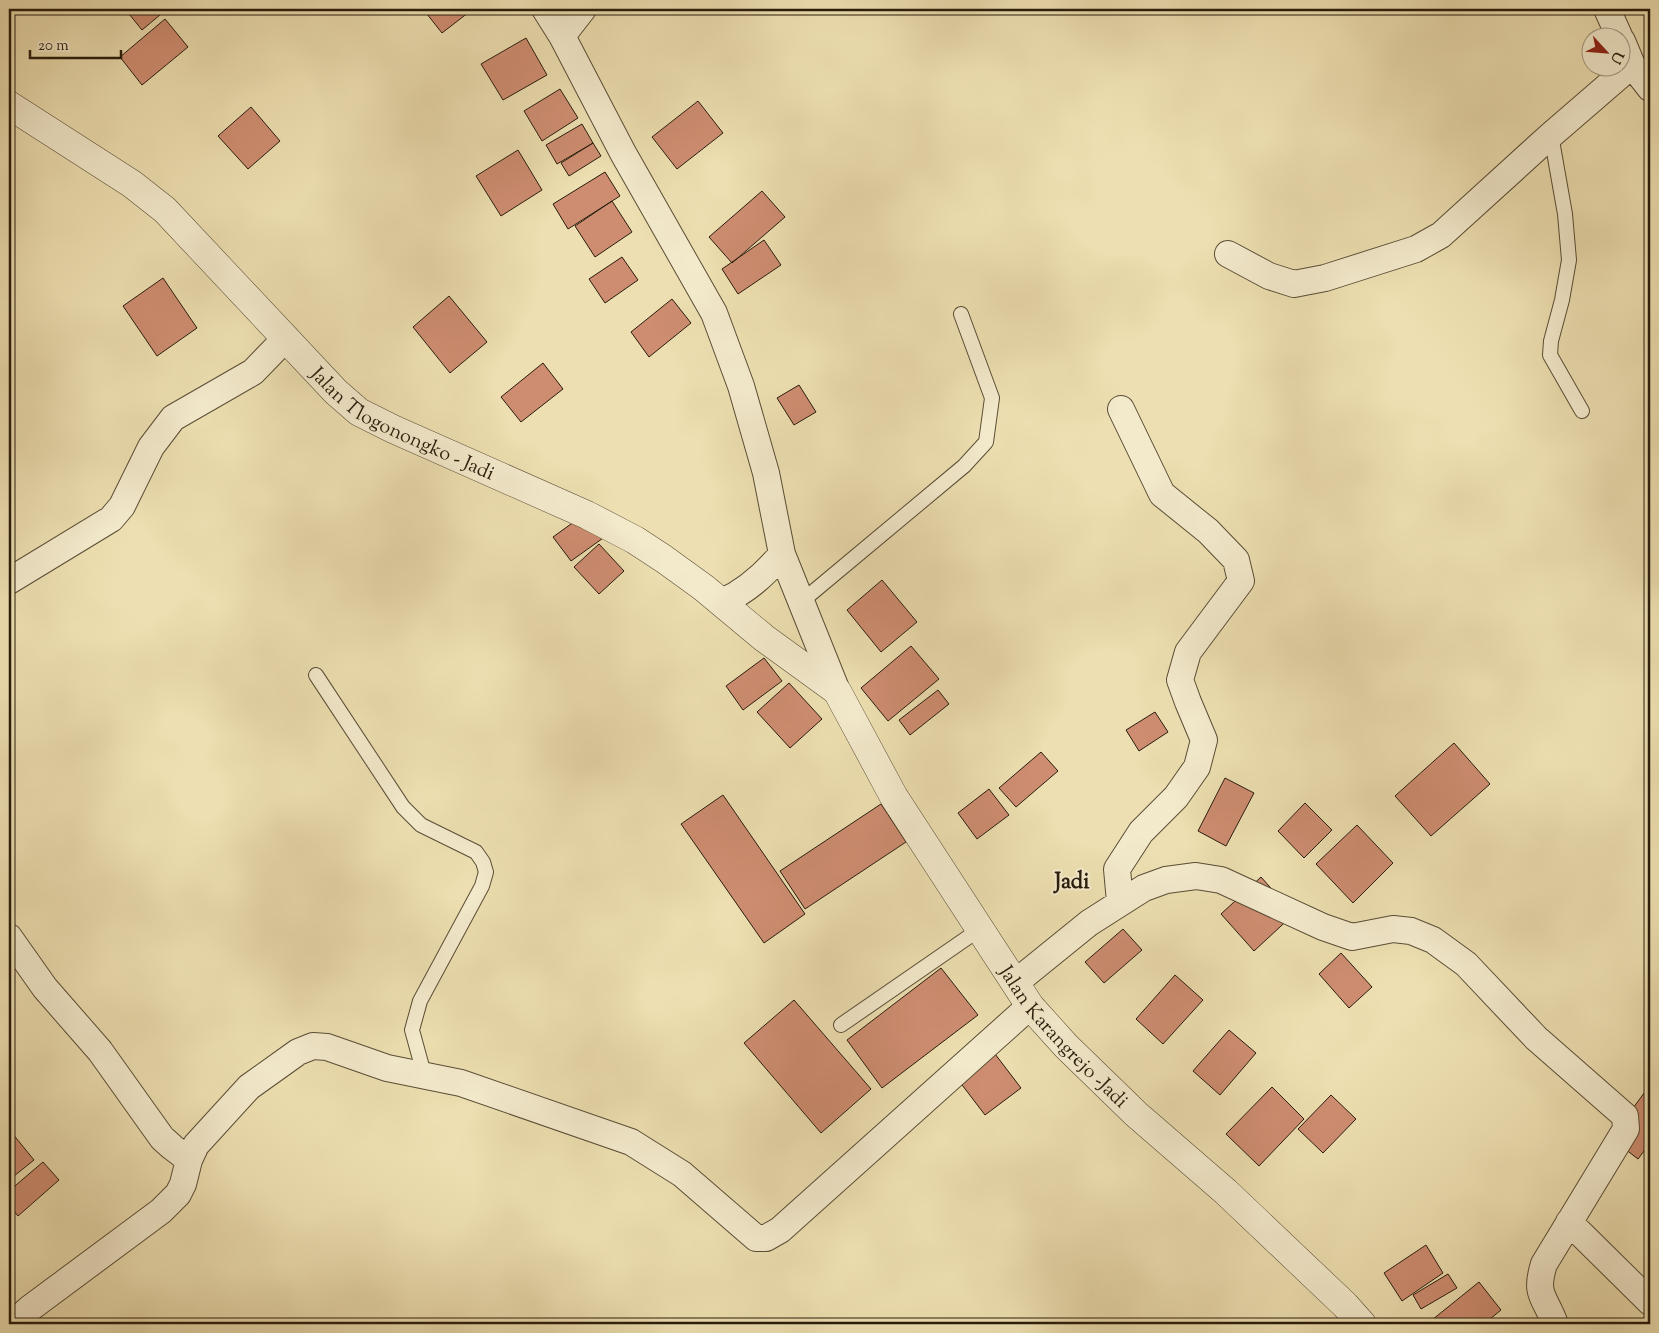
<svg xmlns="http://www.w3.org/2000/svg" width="1659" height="1333" font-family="'Sorts Mill Goudy',serif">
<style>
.building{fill:#ce8d71;stroke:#281c0c}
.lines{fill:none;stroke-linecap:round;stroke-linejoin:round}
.service-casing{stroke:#594d35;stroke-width:16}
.minor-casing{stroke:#594d35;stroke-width:28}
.tertiary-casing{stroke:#594d35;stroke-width:29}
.service{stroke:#f3eacc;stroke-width:14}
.minor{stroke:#f3eacc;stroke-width:26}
.tertiary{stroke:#f3eacc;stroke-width:28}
.labels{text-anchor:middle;stroke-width:4;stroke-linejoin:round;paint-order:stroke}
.street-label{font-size:20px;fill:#281c0c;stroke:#f3eacc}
.quarter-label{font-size:22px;font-weight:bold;fill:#281c0c;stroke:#f3eacc}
</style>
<rect width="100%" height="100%" fill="#eddfb1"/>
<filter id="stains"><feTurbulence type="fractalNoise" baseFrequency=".004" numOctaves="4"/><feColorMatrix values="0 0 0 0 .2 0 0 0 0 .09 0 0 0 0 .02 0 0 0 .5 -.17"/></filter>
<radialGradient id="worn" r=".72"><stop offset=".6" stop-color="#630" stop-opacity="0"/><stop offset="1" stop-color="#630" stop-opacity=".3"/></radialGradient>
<path class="building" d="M125,9h42l-25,21z
M423,9h50l-31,24z
M165,19l23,28 -46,38 -22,-28z
M526,38l21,37 -44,25 -22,-36z
M560,89l18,29 -36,23 -18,-30z
M698,101l25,32 -46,36 -25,-32z
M251,107l29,34 -32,28 -30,-33z
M582,124l11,19 -36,21 -11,-19z
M593,143l8,13 -32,20 -8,-13z
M518,150l24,40 -41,26 -25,-40z
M605,172l15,24 -52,33 -15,-25z
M762,191l23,26 -53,46 -23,-26z
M612,201l20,31 -37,25 -20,-31z
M764,240l17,25 -43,29 -16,-25z
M622,257l16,23 -33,23 -16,-24z
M163,278l34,50 -40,28 -34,-50z
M449,296l38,46 -37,31 -37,-46z
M672,299l19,24 -42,34 -18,-25z
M543,363l20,26 -42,33 -20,-25z
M799,385l17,27 -22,13 -17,-27z
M589,511l17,25 -35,25 -18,-24z
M599,544l25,27 -25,23 -25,-27z
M882,580l35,42 -36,30 -34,-42z
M911,646l28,33 -51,42 -27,-33z
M764,658l18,23 -39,29 -17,-24z
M789,683l33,36 -32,29 -33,-36z
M938,690l11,14 -39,31 -11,-15z
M1155,712l13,20 -29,19 -13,-21z
M1454,743l36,41 -59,52 -36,-40z
M1041,752l17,19 -42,36 -17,-19z
M1225,778l29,15 -28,53 -28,-15z
M989,789l20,26 -32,24 -19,-26z
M723,795l82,119 -41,29 -83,-119z
M1305,803l27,27 -28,28 -26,-27z
M881,804l25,38 -101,67 -25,-38z
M1357,825l36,38 -40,40 -37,-39z
M1261,877l33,37 -40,37 -33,-37z
M1123,929l19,21 -38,33 -19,-21z
M1341,953l31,34 -23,21 -30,-34z
M941,968l37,47 -96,73 -35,-48z
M1175,975l28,25 -40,44 -27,-25z
M794,1000l77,89 -50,44 -77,-90z
M1229,1030l27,23 -36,42 -27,-24z
M992,1050l29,38 -36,27 -29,-38z
M1650,1085v58l-12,16 -27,-21z
M1272,1087l32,32 -45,47 -33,-32z
M1331,1095l25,24 -33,34 -25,-24z
M12,1133l22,27 -25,20v-45z
M43,1162l16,18 -41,36 -9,-11v-14z
M1426,1245l17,28 -41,28 -18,-28z
M1448,1274l9,14 -36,21 -8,-14z
M1479,1282l22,28 -17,14h-57z"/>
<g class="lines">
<g class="service-casing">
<path id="service" d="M1551,135l14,79 4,46 -7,40 -11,41 -1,14 32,56
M801,602l163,-136 22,-24 6,-44 -31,-84
M316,675l87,132 18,18 55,27 7,10 3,10 -4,14 -62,115 -8,29 12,44
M841,1025l139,-96"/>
</g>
<g class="minor-casing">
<path id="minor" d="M545,9l17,27 61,117 91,160 27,73 25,87 16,81 55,137
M1607,9l13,29
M562,36l21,-27
M1622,41l10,24 18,23
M1228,254l41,22 25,8 31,-6 91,-29 25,-14 110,-100 81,-70
M9,581l102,-62 11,-13 29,-59 22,-29 80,-46 33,-34
M722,602c25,-11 43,-28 60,-48
M1120,902l-3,-33 24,-37 35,-35 21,-30 7,-27 -16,-38 -8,-22 8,-28 53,-71 -5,-21 -28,-29 -46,-37 -41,-85
M9,937l36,51 55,63 62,87 10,9 17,13
M1015,983l74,-60 55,-35 22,-8 30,-4 25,4 102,47 29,10 41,-8 18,2 22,9 33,24 70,74 89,78 1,13 -82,135c-10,32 1,32 11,60
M1569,1222l81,80
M13,1324l16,-15 132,-98 17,-17 5,-10 6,-24 7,-15 53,-58 49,-35 15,-6 14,1 60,21 74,15 170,59 51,32 74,64h10l14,-8 250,-224"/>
</g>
<g class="tertiary-casing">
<g id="tertiary">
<path id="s1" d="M9,105l123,79 33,26 171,182 23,20 34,17 194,86 48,25 29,19 40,29 60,50 73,53 57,106 136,209 36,40 70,68 90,78 119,113 17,19"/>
</g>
</g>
<use href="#service" class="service"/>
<use href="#minor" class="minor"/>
<use href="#tertiary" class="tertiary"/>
</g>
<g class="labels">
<g class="street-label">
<text dy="7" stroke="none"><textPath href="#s1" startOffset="512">Jalan Tlogonongko - Jadi</textPath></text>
<text dy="7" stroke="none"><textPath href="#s1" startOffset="1440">Jalan Karangrejo -Jadi</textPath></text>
</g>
<g class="quarter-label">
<text x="1072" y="888">Jadi</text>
</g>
</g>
<rect width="1659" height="1333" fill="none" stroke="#eddfb1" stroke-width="30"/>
<rect x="10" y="10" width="1639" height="1313" fill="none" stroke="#281c0c" stroke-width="2.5"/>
<rect x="15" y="15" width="1629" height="1303" fill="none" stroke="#281c0c"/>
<g transform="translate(1606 52) rotate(116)"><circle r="24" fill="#f3eacc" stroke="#a2987f"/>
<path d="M0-4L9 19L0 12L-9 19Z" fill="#8f2418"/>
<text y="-8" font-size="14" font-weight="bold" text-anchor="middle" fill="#281c0c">U</text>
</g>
<path d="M30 50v8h91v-8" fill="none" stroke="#281c0c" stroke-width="2.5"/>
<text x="38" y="50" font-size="15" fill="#281c0c" stroke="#f3eacc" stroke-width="4" paint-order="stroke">20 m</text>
<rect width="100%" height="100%" filter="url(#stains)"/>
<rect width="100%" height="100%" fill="url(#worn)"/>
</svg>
